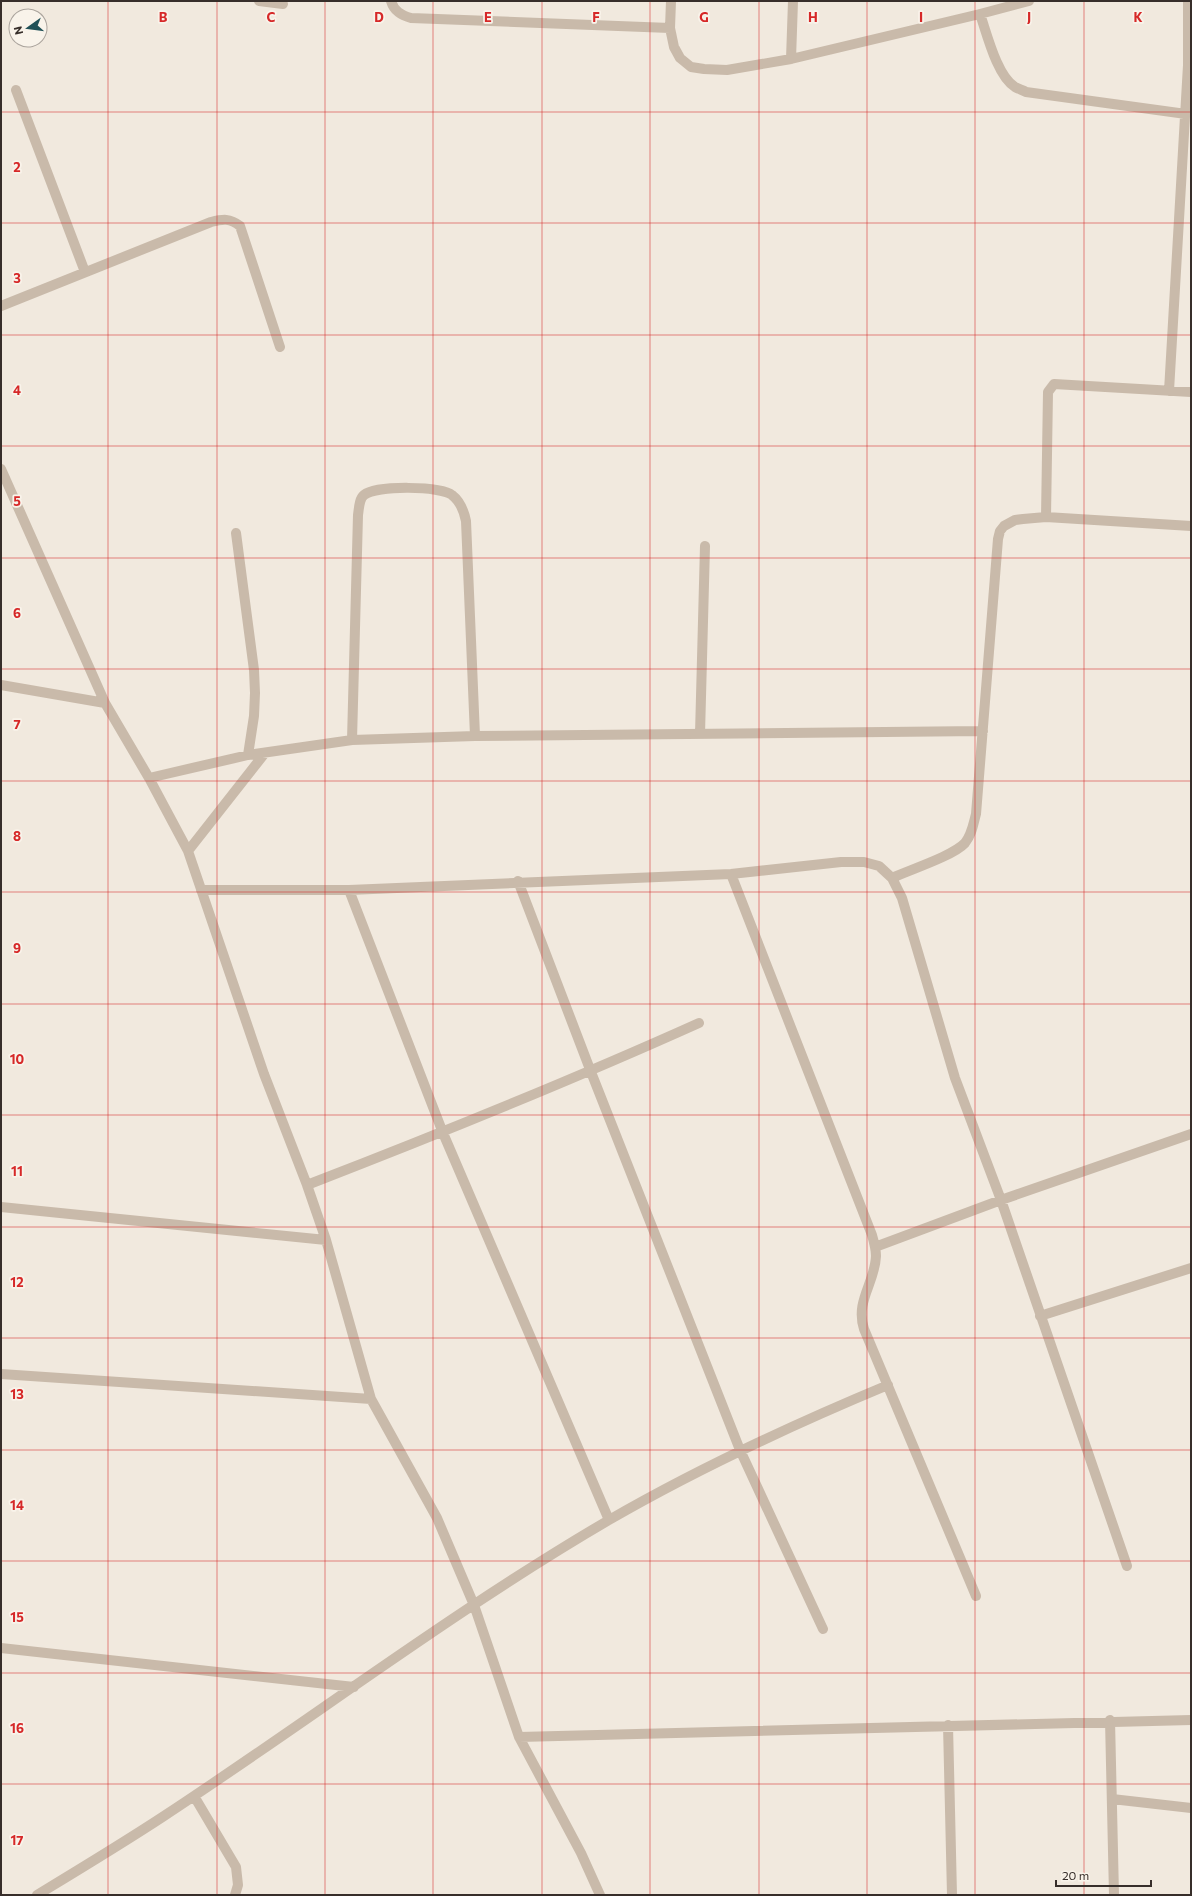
<svg xmlns="http://www.w3.org/2000/svg" width="1192" height="1896" font-family="Commissioner,sans-serif">
<style>
.lines{fill:none;stroke-linecap:round;stroke-linejoin:round}
.minor{stroke:#c9baaa;stroke-width:10}
.grid{fill:none;stroke:#d62828;stroke-width:1;stroke-opacity:0.55}
.grid-label{font-size:13px;text-anchor:middle;font-weight:bold;fill:#d62828;stroke:#f9f3ea;stroke-width:3.5;stroke-linejoin:round;paint-order:stroke}
</style>
<rect width="100%" height="100%" fill="#f1e9de"/>
<g class="lines">
<path class="minor" d="M259,1l24,3
M391,1c3,10 10,14 20,17l259,10
M671,1l-1,27 4,19 6,11 11,9 13,2 23,1 64,-11 189,-45 49,-13
M980,14c7,20 17,62 35,73 3,2 8,3 11,5l160,22
M791,59l2,-58
M16,90l69,182
M1,306l210,-84c12,-3 19,-4 29,4l40,121
M1169,391l19,-326v-64
M1,469l104,234 44,75 39,73 76,223 43,111 19,55 45,159 66,119 37,87 45,132 62,116 19,42
M1046,517l2,-125 6,-8 137,8
M236,533l18,137 1,23 -1,23 -6,39
M1,685l104,18
M700,734l5,-188
M352,740l6,-225c1,-6 1,-16 6,-20 12,-10 77,-9 88,0 9,7 12,16 14,26l9,215
M149,778l99,-23 104,-15 123,-4 508,-5
M188,851l77,-98
M731,874l141,361c2,7 4,14 4,21 -1,27 -21,45 -12,73l112,267
M892,878c17,-8 61,-22 73,-35 7,-9 8,-18 11,-29l22,-275 2,-8 4,-5 11,-6 8,-1 23,-2 145,9
M518,881l73,191 149,378 83,179
M201,890h148l382,-16 110,-12h23l15,4 13,12 10,20 53,180 46,122 126,366
M349,890l94,243 166,387
M307,1185c132,-51 263,-104 392,-162
M1,1207l325,33
M875,1247l126,-47 190,-66
M1040,1316l151,-48
M1,1374l370,25
M1,1648l353,39
M1110,1720l4,175
M948,1725l4,170
M519,1737l672,-17
M194,1796l42,71 2,18 -3,10
M1112,1799l79,9
M37,1895c43,-26 86,-52 127,-79 149,-98 291,-206 445,-296 90,-52 183,-95 279,-135"/>
</g>
<path class="grid" d="M108,1v1894M217,1v1894M325,1v1894M433,1v1894M542,1v1894M650,1v1894M759,1v1894M867,1v1894M975,1v1894M1084,1v1894M1,112h1190M1,223h1190M1,335h1190M1,446h1190M1,558h1190M1,669h1190M1,781h1190M1,892h1190M1,1004h1190M1,1115h1190M1,1227h1190M1,1338h1190M1,1450h1190M1,1561h1190M1,1673h1190M1,1784h1190"/>
<g class="grid-label">
<text x="163" y="22">B</text>
<text x="271" y="22">C</text>
<text x="379" y="22">D</text>
<text x="488" y="22">E</text>
<text x="596" y="22">F</text>
<text x="704" y="22">G</text>
<text x="813" y="22">H</text>
<text x="921" y="22">I</text>
<text x="1029" y="22">J</text>
<text x="1138" y="22">K</text>
<text x="17" y="172">2</text>
<text x="17" y="283">3</text>
<text x="17" y="395">4</text>
<text x="17" y="506">5</text>
<text x="17" y="618">6</text>
<text x="17" y="729">7</text>
<text x="17" y="841">8</text>
<text x="17" y="953">9</text>
<text x="17" y="1064">10</text>
<text x="17" y="1176">11</text>
<text x="17" y="1287">12</text>
<text x="17" y="1399">13</text>
<text x="17" y="1510">14</text>
<text x="17" y="1622">15</text>
<text x="17" y="1733">16</text>
<text x="17" y="1845">17</text>
</g>
<rect width="1192" height="1896" fill="none" stroke="#372e2a" stroke-width="4"/>
<g transform="translate(28 28) rotate(256)"><circle r="19" fill="#f9f3ea" stroke="#aba49d"/>
<path d="M0-3L7 15L0 10L-7 15Z" fill="#215157"/>
<text y="-6" font-size="11" font-weight="bold" text-anchor="middle" fill="#372e2a">N</text>
</g>
<path d="M1056 1880v6h95v-6" fill="none" stroke="#372e2a" stroke-width="2"/>
<text x="1062" y="1880" font-size="12" fill="#372e2a" stroke="#f9f3ea" stroke-width="3" paint-order="stroke">20 m</text>
</svg>
